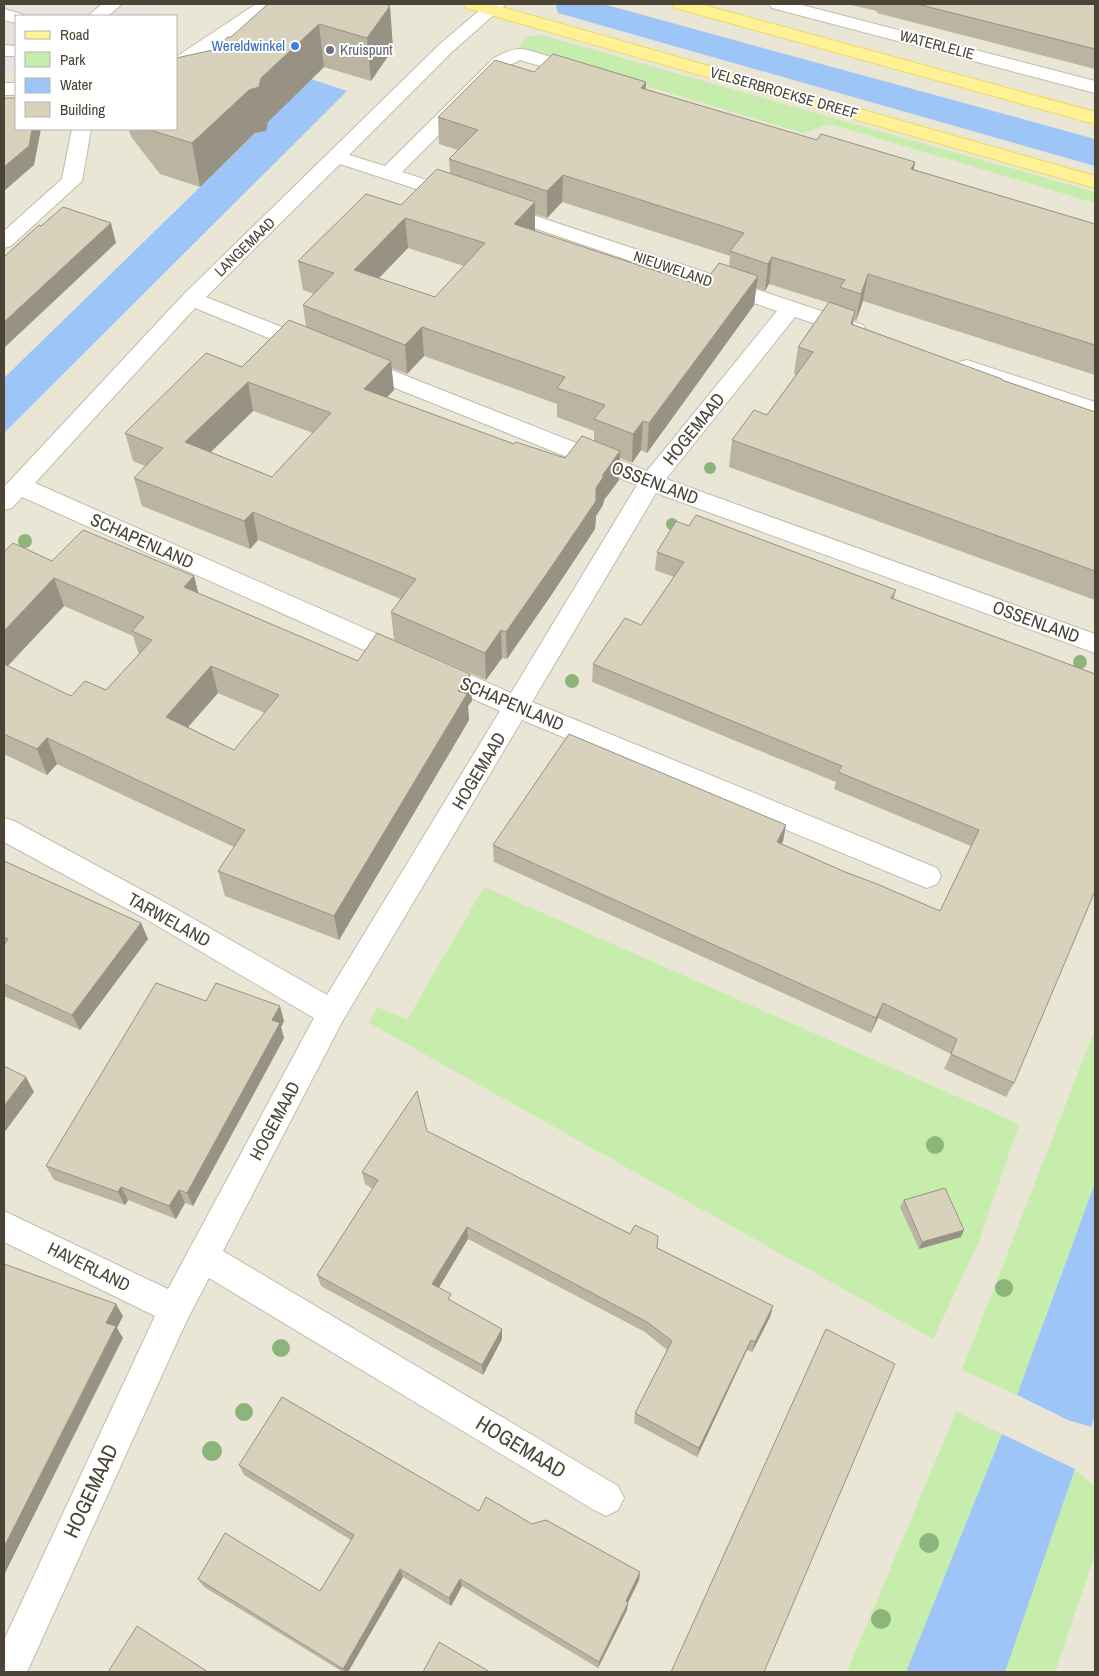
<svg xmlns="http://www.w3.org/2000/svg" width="1099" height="1676" font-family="'Archivo Narrow',sans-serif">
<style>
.residential{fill:#e9e6d5;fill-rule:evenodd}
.green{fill:#c6edac}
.parking{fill:#e6e4df}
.water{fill:#9ec5f7}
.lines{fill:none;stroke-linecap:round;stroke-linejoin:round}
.minor-casing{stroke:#c1bda9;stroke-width:2}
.major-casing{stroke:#eed95c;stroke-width:2}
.minor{fill:#fff;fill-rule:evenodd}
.major{fill:#fff196;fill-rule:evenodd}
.tree{fill:#8db47b}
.wall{fill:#bab4a1;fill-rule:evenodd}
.shaded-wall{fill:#979283}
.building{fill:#d8d1bb;stroke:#979283;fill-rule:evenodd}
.shop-dot{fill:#3f7fe0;stroke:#fff;stroke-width:2}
.worship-dot{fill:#6b7280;stroke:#fff;stroke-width:2}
.labels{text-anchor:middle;stroke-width:4;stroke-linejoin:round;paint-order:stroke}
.far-street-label{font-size:15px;fill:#494435;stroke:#fff}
.far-shop-label{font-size:15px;fill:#366cbe;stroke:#fff;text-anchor:end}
.far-worship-label{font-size:15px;fill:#5b616d;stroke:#fff;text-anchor:start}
.street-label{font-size:18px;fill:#494435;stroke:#fff}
.near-street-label{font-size:21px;fill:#494435;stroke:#fff}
</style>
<rect width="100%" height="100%" fill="#f5f3e7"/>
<path class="residential" d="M4,4h1091v1668h-1091zM16,16h160v113h-160z"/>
<path class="green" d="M541,35l554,157v11l-265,-79 -27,9 -284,-85c6,-11 10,-12 22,-13z
M484,887l535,237 -41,120 -45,95 -564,-316 8,-16 30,13z
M1095,1029v154l-78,212 -55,-25z
M956,1412l46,22 -96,238h-59z
M1075,1469l20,18v67l-40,118h-50z"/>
<path class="parking" d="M4,4h159l-16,12h-131v55l-4,1h-8z"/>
<path class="water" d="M558,4h45l492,135v27l-537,-153 -2,-6z
M311,79l36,12 -343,342v-55z
M1095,1183v232l-4,12 -23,-7 -51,-25z
M1002,1434l73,35 -70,203h-99z"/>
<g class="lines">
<g class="minor-casing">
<path id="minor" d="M102,4h20l-14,12h-20z
M256,4h21l-3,4 -91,62 -7,2v-15z
M487,4h19l-53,47 -104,104 36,11 109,-108c11,-6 21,-11 34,-8l59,18 2,4 -2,4 -7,2 -60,-18 -12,6 -106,106 62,20 3,4 -3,4 -7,2 -7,-2 -110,-36 -134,133 113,45 3,5 -3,5 -8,2 -8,-2 -108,-44 -160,175 476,210 126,-208 -287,-115 -3,-5 3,-5 8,-2 8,2 281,111 130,-160 -284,-97 -3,-4 3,-4 7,-2 363,121 3,5 -3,5 -8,2 -60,-20 -129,162 429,155v19l-439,-160 -124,209 405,166 4,8 -4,8 -10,4 -10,-4 -395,-164 -180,302 -119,229 395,235 6,12 -6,12 -12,6 -12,-6 -385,-232 -22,42 -160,352h-23v-32l151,-324 -151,-74v-31l164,78 146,-271 -170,-100 -140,-76v-24l10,3 150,81 163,93 173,-284 -478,-214 -10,11 -8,2v-23l180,-193 257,-251z
M769,4h29l297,77v12l-323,-85z
M4,9l18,5 2,2h-8v7l-12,-3z
M4,45l12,1v10h-12z
M4,83h12v12h-12z
M72,129h19l-9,52 -71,65 -7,2v-17l58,-52z
M967,360l128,42v16l-136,-46 -3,-5 3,-5z"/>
</g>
<g class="major-casing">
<path id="major" d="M463,4h28l604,172v12l-629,-180z
M672,4h28l395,108v12l-420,-116z"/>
</g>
<use href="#minor" class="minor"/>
<use href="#major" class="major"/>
</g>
<g class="tree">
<circle cx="710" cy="468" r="6"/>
<circle cx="672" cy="524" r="6"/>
<circle cx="25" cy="541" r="7"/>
<circle cx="1080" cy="662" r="7"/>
<circle cx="572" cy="681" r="7"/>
<circle cx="935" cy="1145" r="9"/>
<circle cx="1004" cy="1288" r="9"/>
<circle cx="281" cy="1348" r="9"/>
<circle cx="244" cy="1412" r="9"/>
<circle cx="212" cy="1451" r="10"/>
<circle cx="929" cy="1543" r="10"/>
<circle cx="881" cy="1619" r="10"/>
</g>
<path class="wall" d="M847,4h248v65l-218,-56v-2z
M390,6l3,43 -22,32 -47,-14 -56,55 -2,9 -11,2 -55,54 -40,-13 -28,-36 -4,-9h48l37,-79 18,-13z
M534,72l112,17 449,135v151l-232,-74 -7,20 -2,-1 -1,4 149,56 93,32v188l-366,-133 3,-27 35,-25 29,-40 -2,-1 4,-27 31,-44 -60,-19 -4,7 -9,-3 -2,17 -107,148 -6,-3 -9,13 -12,-5 -1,22 -15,20 -1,5 -7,11 -1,13 -43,65 -45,65 -5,-1 -16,22 -92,-40 -3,-28 10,-13 -143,-59 -8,9 -108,-43 -8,-28 11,-12 -12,-5 -8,-28 117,-66 64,-40 -3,-22 11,-11 -11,-4 -5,-29 103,-56 49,-31 -1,-15 9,-9 -19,-6 -1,-27zM562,202l168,54 -1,10 -27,20 -167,-55v-17l12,4zM408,248l56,18 -29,31 -57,-19zM424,356l133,48v13l37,14v10l-29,17 -51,-14 -127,-47 7,-7 -3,-22 16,6zM253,411l60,22 -41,44 -61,-25z
M689,526l207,64 -2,9 201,75 -81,409 -8,14 -62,-28 7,-15 -73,-36 -7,15 -377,-171 -1,-17 293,-20 -3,16 -1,3 63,28 95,39 31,-65 -137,-57 2,-7 -244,-100 1,-18 48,-39 33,-48 -19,-7 2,-18z
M4,552l48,9 142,15 4,17 160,68 114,40 -4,5 1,14 -130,220 -114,-44 -7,-25 16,-24 -177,-83 -10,11 -43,-21zM64,606l69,30 6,19 -33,35 -35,6 -64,-30zM218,693l47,20 -31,37 -46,-23z
M4,861l137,62 7,16 -68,91 -76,-34z
M206,1001l78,20 -3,6 3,11 -91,168 -8,-3 -9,16 -48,-19 -3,5 -71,-25 -8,-14z
M427,1131l346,175 -3,11 -18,35 -5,-2 -50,107 -63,-34 1,-10 32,-63 -22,-18 -177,-93 -30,49 13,13 51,38 -19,36 -162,-89 -4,-11 56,-86 -8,-5 -3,-12z
M904,1200l57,37 -42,12 -19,-42z
M239,1465l240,46 53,13 108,48 -1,8 -11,22 -1,8 -29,58 -136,-82 -11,20 -48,-29 -55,95h-5l-139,-85 -6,-8 122,12 31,-51 -107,-65z"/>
<path class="shaded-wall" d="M390,6l3,43 -22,32 -4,-43z
M319,24l5,43 -56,55 -2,9 -11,2 -55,54 -8,-44z
M646,82l-1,27 -4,-21z
M32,129h9l-7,36 -30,26v-24z
M915,162l-5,27 1,-20z
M563,175l-1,27 -15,16v-27z
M535,202v30l-21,-8z
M405,218l3,30 -50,52 -4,-30z
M111,223l5,20 -112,105v-26z
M772,257l-3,27 -4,7 3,-27z
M868,274l-5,27 -7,20 5,-27z
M758,276l-4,29 -107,148 2,-30z
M855,311l-5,27 1,-14z
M422,327l2,29 -17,18 -2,-29z
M391,361l3,29 -26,27 -4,-28z
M248,382l5,29 -61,59 -7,-28z
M643,421l-2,29 -9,13 1,-29z
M620,451l-1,29 -15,20 -1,5 -7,11 -1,13 -43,65 -45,65 -1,-27 90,-144 6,-12z
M253,512l5,28 -8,9 -6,-28z
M194,576l7,28 -17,-17z
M54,578l10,28 -60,64v-39z
M501,630l1,28 -16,22 -1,-27z
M211,666l7,27 -44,50 -8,-26z
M470,674l2,27 -4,5 1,14 -130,220 -5,-24 124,-225z
M47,738l10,26 -10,11 -10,-26z
M786,825l-3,16 -9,17 3,-16z
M141,923l7,16 -68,91 -8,-15z
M883,1003l-5,15 -7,15 5,-15z
M280,1006l4,15 -3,6 3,11 -91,168 -6,-13 85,-173z
M26,1077l8,15 -30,41v-27z
M121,1187l7,13 -3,5 -7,-13z
M179,1190l6,13 -9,16 -7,-13z
M467,1227l1,12 -34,57 -2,-12z
M964,1230l-3,7 -42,12 3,-7z
M116,1304l7,12 -6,12 6,10 -119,237v-28l102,-224z
M773,1306l-3,11 -18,35 3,-10z
M502,1329v10l-19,36 -1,-10z
M751,1340l-4,10 -50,107 2,-9z
M400,1569l3,8 -55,95h-3l-2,-3z
M640,1572l-1,8 -14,29 1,-8z
M460,1579l2,7 -11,20 -2,-8z
M628,1603l-1,7 -29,58 1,-6z"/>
<path class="building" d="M268,4h117l5,2 -23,32 -48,-14 -58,54 -2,9 -10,3 -57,53 -42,-13 -1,-1h27v-71l37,-8 15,-13h3z
M917,4h178v45z
M553,54l93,28 -5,6 176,52 4,-6 94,28 -4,7 184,55v121l-227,-71 -7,20 -21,-7 5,-7 -73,-23 -4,7 -38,-13 14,-18 -181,-58 -16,16 -98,-32 29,-29 -40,-13 57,-57 39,12z
M4,98h12v31h16l-3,17 -25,21z
M437,169l98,33 -21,22 188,62 17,-23 39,13 -109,147 -6,-2 -10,13 -39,-15 11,-14 -48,-17 8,-11 -143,-50 -17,18 -102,-40 31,-32 -36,-12 68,-67 35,11zM405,218l80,25 -50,54 -81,-27z
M63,207l48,16 -107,99v-65l35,-32 2,1z
M829,302l26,9 -4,13 151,55v1l93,32v159l-363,-131 22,-30 13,5 46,-63 -15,-5z
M289,320l102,41 -27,28 150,55 2,-2 49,16 17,-22 38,15 -18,25h2l-8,12v13l-44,65 -46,66 -5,-2 -16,23 -94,-41 25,-33 -163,-67 -9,9 -110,-43 29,-30 -38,-15 81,-80 36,14zM248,382l83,31 -59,64 -87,-35z
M696,515l200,75 -5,8 204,76v217l-81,192 -63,-29 6,-15 -74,-36 -7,15 -383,-173 76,-111 217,91 -9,17 68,30 32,12 63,27 39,-81 -141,-58 4,-6 -249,-102 32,-46 16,7 43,-63 -27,-10 19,-31 13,5z
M83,530l111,46 -10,11 174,74 19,-28 93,41 -12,17 9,3 -133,222 -116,-45 27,-41 -198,-92 -10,11 -33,-15v-70l67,32 14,-15 21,9 46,-50 -20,-9 12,-14 -90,-39 -50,53v-79l9,-9 39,18zM211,666l68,29 -45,55 -68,-33z
M4,861l137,62 -69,92 -68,-31v-39l4,-6 -4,-2z
M156,983l50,18 10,-18 64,23 -8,14 8,3 -93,170 -8,-3 -10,16 -48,-19 -3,5 -72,-26z
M4,1066l22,11 -22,29z
M417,1091l10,40 203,103 5,-9 23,11 -1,12 116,58 -18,36 -4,-2 -52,108 -64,-35 37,-72 -25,-19 -180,-95 -35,57 19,10 -3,5 54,30 -20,36 -165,-90 61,-95 -16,-8z
M945,1188l19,42 -42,12 -18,-42z
M4,1264l112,40 -10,19 10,3 -112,221z
M826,1329l69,35 -131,308h-93z
M282,1397l197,114 7,-14 46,27 14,-4 94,52 -14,29 2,2 -29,59 -139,-83 -11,19 -49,-29 -57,100 -145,-90 27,-46 95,58 34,-56 -115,-70z
M137,1626l71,46h-100z
M439,1642l51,30h-67z"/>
<circle class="shop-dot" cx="295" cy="46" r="5"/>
<circle class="worship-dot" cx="330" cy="50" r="5"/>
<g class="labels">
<g class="far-street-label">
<text transform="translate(937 45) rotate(15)" y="5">WATERLELIE</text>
<text transform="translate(784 93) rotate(16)" y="5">VELSERBROEKSE DREEF</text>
<text transform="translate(245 247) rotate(-44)" y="5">LANGEMAAD</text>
<text transform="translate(673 269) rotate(19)" y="5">NIEUWELAND</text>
</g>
<g class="far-shop-label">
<text x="285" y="51">Wereldwinkel</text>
</g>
<g class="far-worship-label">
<text x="340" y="55">Kruispunt</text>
</g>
<g class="street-label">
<text transform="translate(694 429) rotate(-51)" y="6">HOGEMAAD</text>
<text transform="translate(655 483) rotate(21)" y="6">OSSENLAND</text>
<text transform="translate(142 541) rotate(24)" y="6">SCHAPENLAND</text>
<text transform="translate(1036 622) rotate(20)" y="6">OSSENLAND</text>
<text transform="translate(512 704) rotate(23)" y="6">SCHAPENLAND</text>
<text transform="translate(479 771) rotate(-59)" y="6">HOGEMAAD</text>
<text transform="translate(169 920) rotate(29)" y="6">TARWELAND</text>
<text transform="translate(275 1121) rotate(-62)" y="6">HOGEMAAD</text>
<text transform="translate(89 1267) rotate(26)" y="6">HAVERLAND</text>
</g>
<g class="near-street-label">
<text transform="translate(521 1447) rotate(31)" y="7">HOGEMAAD</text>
<text transform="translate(91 1491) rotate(-65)" y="7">HOGEMAAD</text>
</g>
</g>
<rect width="1099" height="1676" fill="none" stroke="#494435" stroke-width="10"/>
<rect x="15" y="15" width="162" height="115" fill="#ffffff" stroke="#b6b4ae"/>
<rect x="25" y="31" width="25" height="8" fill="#fff196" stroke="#b6b4ae"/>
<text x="60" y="40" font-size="15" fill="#494435">Road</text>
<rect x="25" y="52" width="25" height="15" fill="#c6edac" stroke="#b6b4ae"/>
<text x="60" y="65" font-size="15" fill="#494435">Park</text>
<rect x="25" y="78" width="25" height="15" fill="#9ec5f7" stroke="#b6b4ae"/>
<text x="60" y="90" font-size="15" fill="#494435">Water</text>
<rect x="25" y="102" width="25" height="15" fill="#d8d1bb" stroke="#b6b4ae"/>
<text x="60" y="115" font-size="15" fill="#494435">Building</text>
</svg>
